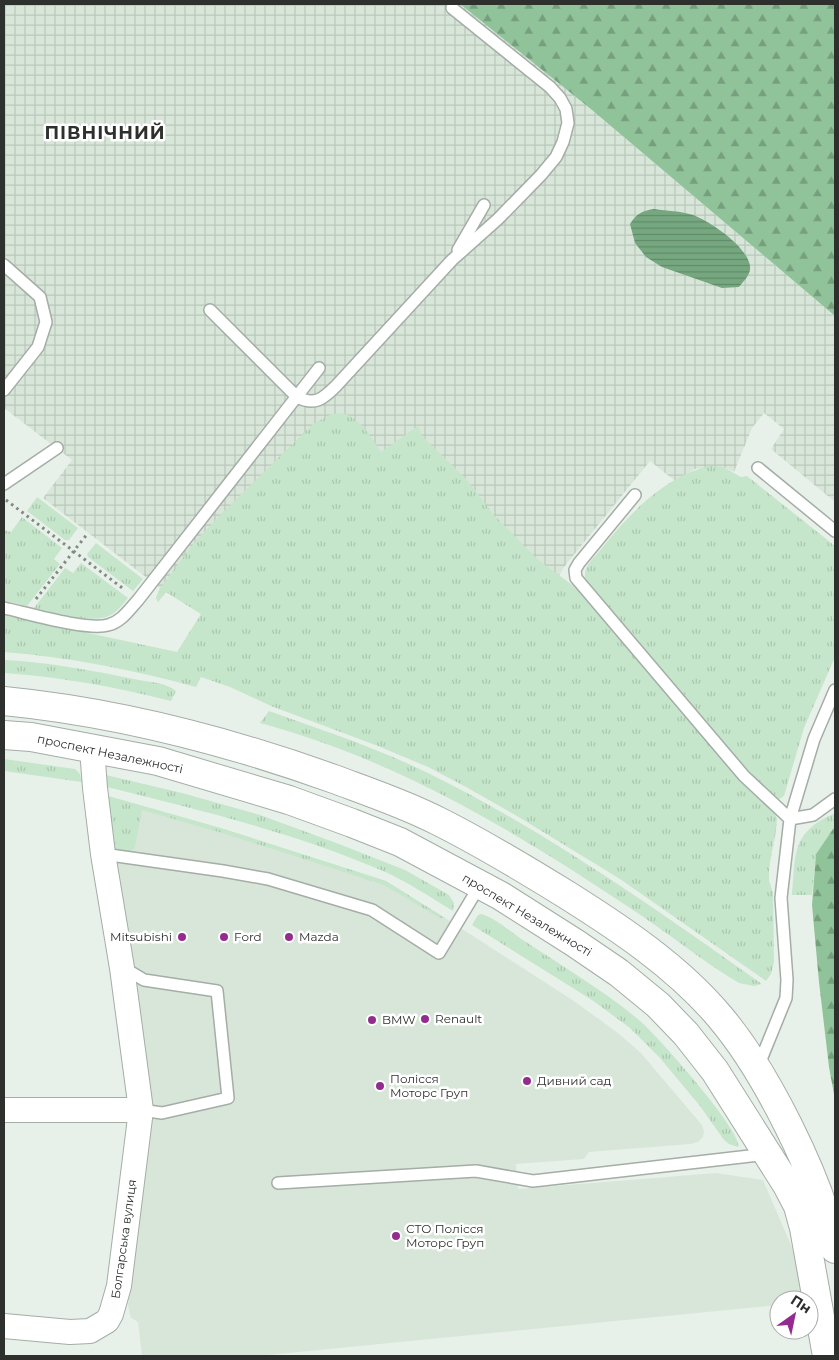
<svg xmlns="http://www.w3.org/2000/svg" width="839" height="1360" font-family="Montserrat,sans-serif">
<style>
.built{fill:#d8e6d9}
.industrial{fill:url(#industrial-grid)}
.grass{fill:url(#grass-tufts)}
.forest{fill:url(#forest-firs)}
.water{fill:url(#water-rules)}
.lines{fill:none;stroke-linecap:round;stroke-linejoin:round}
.service-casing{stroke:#a4ada6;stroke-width:14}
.minor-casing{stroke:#a4ada6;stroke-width:26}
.primary-casing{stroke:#a4ada6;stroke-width:30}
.path{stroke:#828883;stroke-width:3;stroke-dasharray:2.5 4;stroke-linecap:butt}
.service{stroke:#fff;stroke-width:11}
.minor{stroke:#fff;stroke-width:24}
.primary{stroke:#fff;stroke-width:28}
.poi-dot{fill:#942c8f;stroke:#fff;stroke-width:2}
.labels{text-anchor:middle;stroke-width:5;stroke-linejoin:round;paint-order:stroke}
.street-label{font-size:12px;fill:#2d302d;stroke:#fff}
.poi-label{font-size:12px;fill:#2d302d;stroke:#fff;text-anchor:start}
.district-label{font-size:18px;font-weight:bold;letter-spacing:1px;fill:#2d302d;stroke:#fff}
</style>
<defs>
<pattern id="industrial-grid" width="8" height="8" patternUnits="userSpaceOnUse" patternTransform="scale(1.25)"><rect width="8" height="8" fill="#d8e6d9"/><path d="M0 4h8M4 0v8" fill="none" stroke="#bac6bb"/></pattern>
<pattern id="grass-tufts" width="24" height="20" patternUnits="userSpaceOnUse" patternTransform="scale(1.25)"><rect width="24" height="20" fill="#c5e6ca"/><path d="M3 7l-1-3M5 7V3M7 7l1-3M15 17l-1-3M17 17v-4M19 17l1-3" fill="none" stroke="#aac6ae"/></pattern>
<pattern id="forest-firs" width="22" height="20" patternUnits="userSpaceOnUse" patternTransform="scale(1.25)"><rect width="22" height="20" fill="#90c399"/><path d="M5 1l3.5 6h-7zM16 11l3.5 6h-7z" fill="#769f7d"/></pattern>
<pattern id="water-rules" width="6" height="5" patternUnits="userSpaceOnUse" patternTransform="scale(1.25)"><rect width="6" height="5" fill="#76a880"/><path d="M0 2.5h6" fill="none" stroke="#618969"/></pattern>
</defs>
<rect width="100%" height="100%" fill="#e8f1e9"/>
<path class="built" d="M108,796l116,33 162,52 59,37 129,83 44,32 23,20 61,72 2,6 -1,6 -5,5 -7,2 -102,8 -5,7 -68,5 2,25 198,-16 47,7 28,65 8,23 6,32h-26v5l-521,51h-116l-4,-34 -7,-4 -3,-12 19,-155z"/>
<path class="industrial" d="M4,4h456l132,106 243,206v186l-64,-53 13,-20 -20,-16 -12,15 -18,44 -11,-5 -28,2 -20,12 -25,-20 -86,106 -5,9 20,14 164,193 31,30 3,6 -1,12 -7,37v13l4,12 -2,10 -501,-246 -104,-65 -8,10 -2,-4 4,-10 -117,-90 29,-38 -68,-52z"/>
<path class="grass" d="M343,413c19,7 27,23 38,39l37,-26 3,9 46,45 27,35 43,44 42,31 164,193 31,30 3,6 -8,49v13l4,12 1,69 -3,12 -5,7 -146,-102 -103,-63 -51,-29 -38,-20 -50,-21 -107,-40 -41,-19 -29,-10 -5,10c-63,-17 -127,-30 -192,-35v-37l173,37 24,-38 -35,-22 -8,10 -2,-4 3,-8 34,-46 30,-32 90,-88 19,-10z
M711,466l12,1 18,10 6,-1 88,70v111l-31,71 -20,68 -6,4 -4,-2c-54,-53 -100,-113 -149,-171 -11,-13 -36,-34 -40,-50 -2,-11 11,-21 17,-29 27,-34 65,-74 109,-82z
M37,497l41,31 -9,12h-4l-38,-29z
M22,517l40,31 -8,11 6,5 -33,42 -23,-5v-71l7,2z
M96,543l47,36 -10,12 -45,-34 -1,-3z
M81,563l47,35c-5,6 -10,13 -17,17 -18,10 -57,-3 -77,-7l31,-40 8,5z
M4,660c45,2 90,11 135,20 11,2 28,3 37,11l-5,10c-55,-14 -110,-24 -167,-28z
M269,711c53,19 108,37 159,62 118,58 226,135 334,211l-8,2 -15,-3c-37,-22 -72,-51 -109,-75 -115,-77 -235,-149 -370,-185z
M4,759l71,10 5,5 2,8 -78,-11z
M106,775l76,18 78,22 79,29 66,26 44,25 5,8 -1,8c-23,-14 -45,-29 -70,-40 -88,-38 -183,-61 -276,-84z
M108,796l116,33 162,52 59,37h-5l-56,-33 -155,-50 -87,-25 -7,37c-5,8 -11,5 -20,3z
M833,814h2v12l-19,28 -4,41h-20c4,-41 -1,-62 41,-81z
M481,914c13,3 30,18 42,26 39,26 80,50 116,80 16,13 105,113 99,127l-9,-3 -5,-4 -24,-34 -40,-48 -30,-30 -38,-28 -120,-75 6,-10z"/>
<path class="forest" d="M460,4h375v312l-243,-206z
M835,826v274l-6,-33 -10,-85 -7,-77 4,-51z"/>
<path class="water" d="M654,209c13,2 27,2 39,6 17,6 60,35 57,55 -1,6 -7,12 -11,17l-17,1 -60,-21 -16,-10 -11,-14 -5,-19c7,-11 12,-13 24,-15z"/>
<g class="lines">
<g class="service-casing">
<path id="service" d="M458,250l26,-45
M4,265l36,32 6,25 -8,25 -34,43
M210,310l87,87c18,9 26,2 39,-11l116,-126 46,-41 43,-44 15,-18 7,-15 5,-19 -2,-14 -6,-11 -10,-11 -98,-79
M758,468l77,63
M4,484l53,-36
M635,495l-56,68 -4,7 1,8 168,198 46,43
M4,608c23,5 84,23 104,17 13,-3 21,-15 30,-25l181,-232
M790,819l23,-4 22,-16
M103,854l120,17 45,8 104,31 67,43 41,-68
M124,968l20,12 73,11 11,107 -66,15 -21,-3
M758,1067l28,-69 1,-18 -6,-82 9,-79 24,-80 21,-49
M278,1183l198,-12 57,10 234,-27"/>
</g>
<g class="minor-casing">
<path id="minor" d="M4,1110h137
M4,1326l66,6 20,-1 17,-10 4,-7 8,-28 22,-176 -19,-142 -19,-114 -8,-66 -3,-40"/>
</g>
<g class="primary-casing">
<path id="primary" d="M4,701c112,11 224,40 330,78 35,13 71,25 104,42 44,22 87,48 129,74 54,34 111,72 153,122 28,33 49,70 68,108 20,40 37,80 47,124
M4,735l27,2 127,24 131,39 63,23 48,19 101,54 74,47 44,30 39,32 28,29 29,37 72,114 11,21 6,22 23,128"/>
</g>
<path class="path" d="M6,500l119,90
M36,599l52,-66"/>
<use href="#service" class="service"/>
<use href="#minor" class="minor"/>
<use href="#primary" class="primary"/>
</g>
<g class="poi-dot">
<circle cx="182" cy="937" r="5"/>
<circle cx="224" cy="937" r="5"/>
<circle cx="289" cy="937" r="5"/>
<circle cx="425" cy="1019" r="5"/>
<circle cx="372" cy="1020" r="5"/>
<circle cx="527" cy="1081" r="5"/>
<circle cx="380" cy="1086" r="5"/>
<circle cx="396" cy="1236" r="5"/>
</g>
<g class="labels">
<g class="street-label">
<text transform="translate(110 754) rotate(12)" y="4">проспект Незалежності</text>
<text transform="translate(527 915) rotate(31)" y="4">проспект Незалежності</text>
<text transform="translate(124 1239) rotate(-82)" y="4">Болгарська вулиця</text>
</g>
<g class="poi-label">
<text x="172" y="941" text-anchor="end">Mitsubishi</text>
<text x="234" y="941">Ford</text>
<text x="299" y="941">Mazda</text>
<text x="435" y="1023">Renault</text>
<text x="382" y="1024">BMW</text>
<text x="390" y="1083">Полісся<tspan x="390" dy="14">Моторс Груп</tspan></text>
<text x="537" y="1085">Дивний сад</text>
<text x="406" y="1233">СТО Полісся<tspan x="406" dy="14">Моторс Груп</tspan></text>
</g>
<g class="district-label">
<text x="105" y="139">ПІВНІЧНИЙ</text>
</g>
</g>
<rect width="839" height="1360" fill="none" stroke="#2d302d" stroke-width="10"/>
<g transform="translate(794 1315) rotate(33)"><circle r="24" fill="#ffffff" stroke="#abacab"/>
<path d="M0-4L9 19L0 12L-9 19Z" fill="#942c8f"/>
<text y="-8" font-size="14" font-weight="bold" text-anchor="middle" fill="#2d302d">Пн</text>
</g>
</svg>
